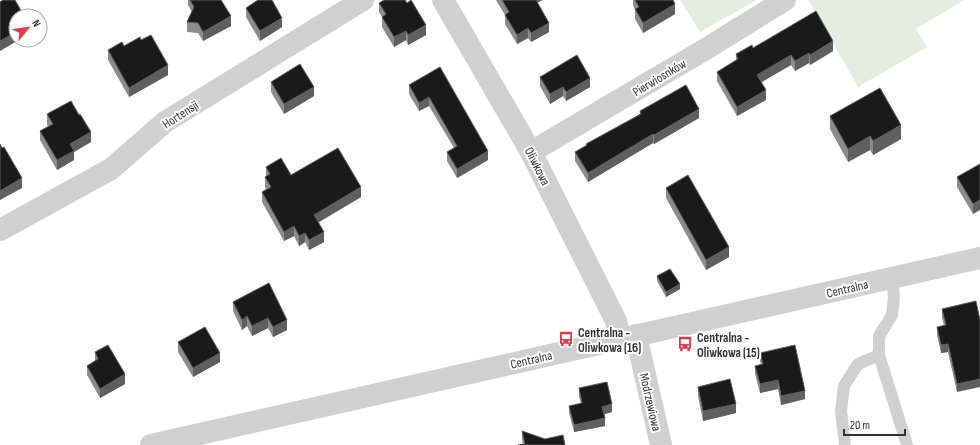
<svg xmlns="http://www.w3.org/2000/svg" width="980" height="445" font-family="'Sofia Sans Condensed',sans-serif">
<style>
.green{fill:#e6ecdf}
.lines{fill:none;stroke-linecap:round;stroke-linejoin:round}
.service{stroke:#d0d0d0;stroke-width:12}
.minor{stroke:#d0d0d0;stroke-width:22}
.tertiary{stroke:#d0d0d0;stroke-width:22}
.wall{fill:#8c8c8c}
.shaded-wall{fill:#5f5f5f}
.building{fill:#1a1a1a;stroke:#5f5f5f}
.labels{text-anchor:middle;stroke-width:4;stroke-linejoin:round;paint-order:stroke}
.street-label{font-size:13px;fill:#333;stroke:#fff}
.poi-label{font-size:13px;font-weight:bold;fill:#333;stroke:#fff;text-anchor:start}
</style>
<rect width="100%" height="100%" fill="#fff"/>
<path class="green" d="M680,0h77l-57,32z
M808,0h156l-48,29 11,18 -69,40z"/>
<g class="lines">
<path class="service" d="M892,278l2,19 -2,18 -13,21v19l28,90
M845,445l-4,-34 3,-25 14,-22 21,-9"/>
<path class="minor" d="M443,0l88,152 85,169 4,18
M531,152l173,-102 81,-50
M0,230l111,-61 54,-47 198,-122
M636,335l25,110"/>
<path class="tertiary" d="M151,445l829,-187"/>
</g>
<path class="wall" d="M188,0h33l10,26 -28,15 -5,-8 -11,-1v-10l5,-10 -4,-7z
M496,0h46l-5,3 12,29 -18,10 -3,-4 -11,6 -12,-20v-9z
M633,0h40l2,14 -32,19 -8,-14v-9l-2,-5z
M379,3l47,32 -18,10 -2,-5 -12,7 -12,-20v-10l-3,-5z
M246,8l36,19 -22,14 -14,-24z
M141,40l27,35 -39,22 -21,-37v-10l16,-4z
M753,48l80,3 -23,14 -1,-2 -14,8 -4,-6 -30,17 5,18 -29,16 -20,-35v-9l19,-11v-7z
M440,67l48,93 -31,18 -10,-17v-9l7,-4 -25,-42 -10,5 -10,-17v-9z
M540,77l50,10 -24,14 -3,-5 -13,8 -10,-18z
M271,82l43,14 -30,18 -13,-22z
M640,111l59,7 -45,26 -1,-1 -65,39 -13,-21v-9l11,-6v-2l54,-30z
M47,114l44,28 -17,10v8l-17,10 -17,-30v-9l8,-5 -1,-2z
M830,116l71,23 -28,16 -3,-5 -22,12 -18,-33z
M980,164l-7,50 -16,-27v-10z
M266,167l25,8 70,22 -42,25 5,20 -15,8 -4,-8 -6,4 -5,-10 -10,5 -22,-39v-10l4,-3 -1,-2v-10h1z
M666,188l63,69 -23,13 -40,-72z
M657,276l23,13 -14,8 -9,-16z
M269,283l18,47 -14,7 -5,-9 -16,8 -5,-10 -5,4 -9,-19v-9z
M976,301l-19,91 -9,-40 -7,1 -4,-18v-8l7,-1 -2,-9v-8z
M178,342l42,20 -27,15 -15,-25z
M95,352l30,32 -25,14 -13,-23v-9l8,-5z
M760,353l45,46 -24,6 -3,-16 -18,4 -5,-19v-8l6,-2 -1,-3z
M698,387l38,26 -33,8 -5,-25z
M579,388l33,24 -8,2 1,12 -31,6 -5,-19v-7l12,-2 -2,-8z
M522,431l23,8 -22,5 -1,-4z"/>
<path class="shaded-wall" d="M533,0h9l-9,5z
M675,4v10l-32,19v-10z
M231,16v10l-28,15v-9z
M282,18v9l-22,14v-10z
M549,23v9l-18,10v-9z
M426,25v10l-18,10v-10z
M528,28v10l-11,6v-9z
M406,31v9l-12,7v-10z
M16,32v8h3l-19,11v-10z
M833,41v10l-23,14v-10z
M809,53v10l-14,8v-10z
M791,55v10l-34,20v-10z
M168,65v10l-39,22v-9z
M590,78v9l-24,14v-9z
M314,87v9l-30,18v-10z
M563,87v9l-13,8v-10z
M766,90v10l-29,16v-9z
M429,97v9l-10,5v-8z
M699,109v9l-45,26v-9z
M901,125v14l-28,16v-14z
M91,132v10l-17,10v8l-17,10v-10l13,-16z
M653,134v9l-65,39v-9z
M870,136v14l-22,12v-13z
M488,151v9l-31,18v-9z
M22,178v10l-22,12v-9z
M361,187v10l-47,28v-10z
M980,200v10l-7,4v-10z
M294,226v10l-10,5v-9z
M324,232v10l-15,8v-10z
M305,233v9l-6,4v-10z
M729,247v10l-23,13v-10z
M680,284v5l-14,8v-5z
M247,316v10l-5,4v-10z
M268,318v10l-16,8v-10z
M287,320v10l-14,7v-10z
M948,344v8l-7,1v-8z
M220,353v9l-27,15v-9z
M125,374v10l-25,14v-9z
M980,379v8l-23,5v-8z
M778,380v9l-18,4v-9z
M805,391v8l-24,6v-9z
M612,404v8l-10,3v-8z
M736,404v9l-33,8v-10z
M605,418v8l-31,6v-7z"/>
<path class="building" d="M3,0h12l9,16h-8v16l-16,9v-39z
M190,0h31l10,16 -28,16 -5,-9 -11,-1 7,-15z
M258,0h14l10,18 -22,13 -14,-23z
M384,0h21l2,3 4,-3 15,25 -18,10 -2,-4 -12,6 -12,-20 4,-3 -7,-11z
M502,0h34l13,23 -18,10 -3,-5 -11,7 -12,-20 4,-3z
M635,0h38l2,4 -32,19 -8,-14 4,-2z
M816,11l17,30 -23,14 -1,-2 -14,8 -4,-6 -34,20 9,15 -29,17 -20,-35 21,-13 -2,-5 16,-9 1,3z
M151,35l17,30 -39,23 -21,-38 14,-8 2,4 16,-9 1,3z
M577,55l13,23 -24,14 -3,-5 -13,7 -10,-17z
M300,64l14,23 -30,17 -13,-22z
M440,67l48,84 -31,18 -10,-17 10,-6 -28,-49 -10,6 -10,-18z
M686,85l13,24 -45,26 -1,-1 -65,39 -13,-21 12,-7 -1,-1 55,-30 -1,-3z
M880,88l21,37 -28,16 -3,-5 -22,13 -18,-33z
M71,101l8,14 1,-1 11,18 -21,12 4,7 -17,9 -17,-29 13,-7 -6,-10z
M0,144l2,4 2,-1 18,31 -22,13z
M338,148l23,39 -47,28 10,17 -15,8 -4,-7 -6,3 -5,-10 -10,6 -22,-40 9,-5 -6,-10 5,-3 -4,-7 15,-9 10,17z
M980,164v36l-7,4 -16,-27z
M688,175l41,72 -23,13 -40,-72z
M670,269l10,15 -14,8 -9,-16z
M269,283l18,37 -14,7 -5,-9 -16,8 -5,-10 -5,4 -9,-18z
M976,301l4,19v59l-23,5 -9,-40 -7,1 -4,-18 9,-2 -4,-16z
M205,327l15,26 -27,15 -15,-26z
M108,345l17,29 -25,15 -13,-23 11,-7 -3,-7z
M795,345l10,46 -24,5 -3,-16 -18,4 -5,-18 8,-2 -3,-11z
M730,379l6,25 -33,7 -5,-24z
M607,382l5,22 -10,3 3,11 -31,7 -5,-19 13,-3 -3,-15z
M522,431l23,8 18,-4 2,10h-47l7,-1z"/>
<defs>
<g id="bus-bare" transform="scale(1.2)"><path d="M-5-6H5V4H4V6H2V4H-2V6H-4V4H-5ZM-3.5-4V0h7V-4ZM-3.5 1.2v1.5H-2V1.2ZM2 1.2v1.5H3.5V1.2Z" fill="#e63946" stroke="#fff" stroke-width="2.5" paint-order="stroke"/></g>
</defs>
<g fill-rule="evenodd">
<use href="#bus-bare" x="566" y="339"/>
<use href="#bus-bare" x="685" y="344"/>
</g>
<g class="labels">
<g class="street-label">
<text transform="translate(659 77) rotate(-31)" y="5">Pierwiosnków</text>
<text transform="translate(180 114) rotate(-33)" y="5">Hortensji</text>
<text transform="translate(538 166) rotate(63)" y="5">Oliwkowa</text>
<text transform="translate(847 288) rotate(-13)" y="5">Centralna</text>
<text transform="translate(531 359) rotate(-13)" y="5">Centralna</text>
<text transform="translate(651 402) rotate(77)" y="5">Modrzewiowa</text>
</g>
<g class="poi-label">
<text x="578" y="337">Centralna -<tspan x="578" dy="15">Oliwkowa (16)</tspan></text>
<text x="697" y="342">Centralna -<tspan x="697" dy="15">Oliwkowa (15)</tspan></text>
</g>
</g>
<g transform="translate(28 28) rotate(61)"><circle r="19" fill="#ffffff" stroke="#adadad"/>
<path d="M0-3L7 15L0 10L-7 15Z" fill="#e63946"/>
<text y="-6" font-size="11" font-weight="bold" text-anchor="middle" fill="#333333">N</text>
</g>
<path d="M844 429v6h61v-6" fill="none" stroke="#333333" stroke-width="2"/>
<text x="850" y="429" font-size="12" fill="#333333" stroke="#ffffff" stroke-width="3" paint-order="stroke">20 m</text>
</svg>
